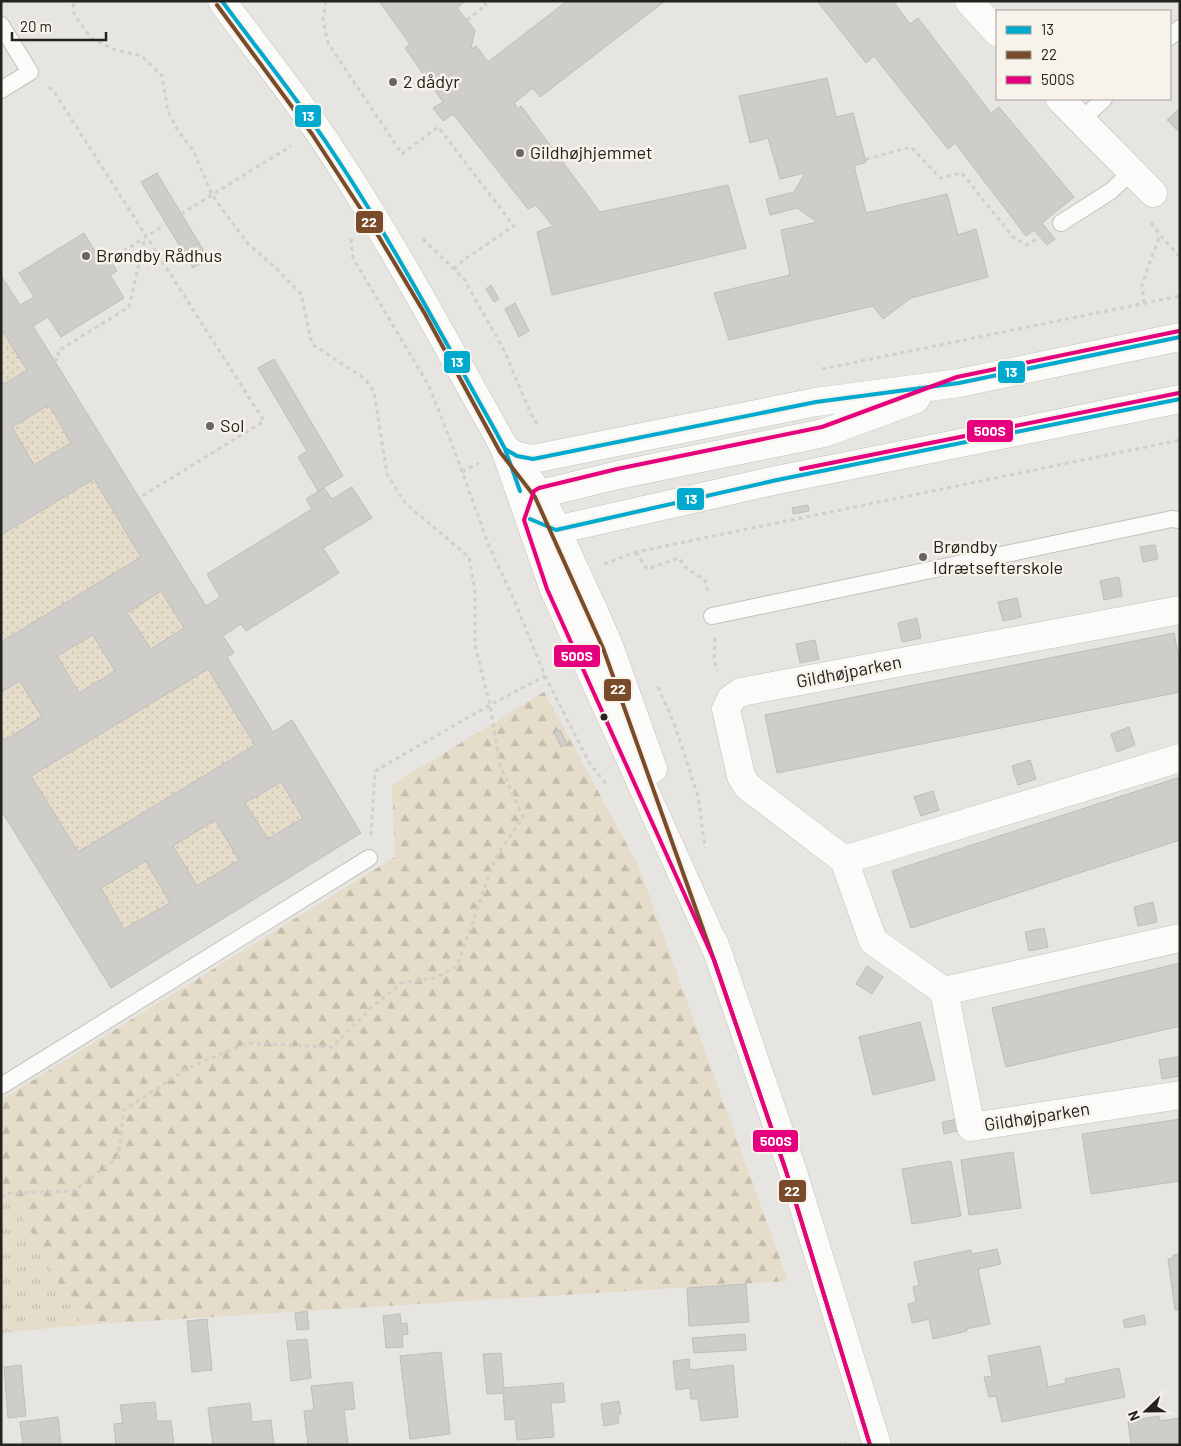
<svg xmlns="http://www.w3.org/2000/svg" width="1181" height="1446" font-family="Barlow,sans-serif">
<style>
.grass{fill:url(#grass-tufts)}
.forest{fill:url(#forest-firs)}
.garden{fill:url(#garden-dots)}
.building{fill:#cecdca;stroke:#bebdba;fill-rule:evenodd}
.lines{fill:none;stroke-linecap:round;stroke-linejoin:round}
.lane-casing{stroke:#c2c1bd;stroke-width:18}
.street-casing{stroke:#c2c1bd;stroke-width:29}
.secondary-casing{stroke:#c2c1bd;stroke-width:29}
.path{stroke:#cfcfcd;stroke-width:3;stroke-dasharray:4 4;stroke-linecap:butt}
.lane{stroke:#fbfbfa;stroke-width:16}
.street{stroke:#fbfbfa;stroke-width:28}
.secondary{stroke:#fbfbfa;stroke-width:28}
.bus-1-casing{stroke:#f7f3eb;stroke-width:8}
.bus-2-casing{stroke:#f7f3eb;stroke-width:8}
.bus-3-casing{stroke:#f7f3eb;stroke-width:8}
.bus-1{stroke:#00a9ce;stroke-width:4}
.bus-2{stroke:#7a4b2a;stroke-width:4}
.bus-3{stroke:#e5007d;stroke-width:4}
.poi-dot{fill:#676663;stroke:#f7f3eb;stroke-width:2}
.bus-dot{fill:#23221f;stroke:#f7f3eb;stroke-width:2}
.labels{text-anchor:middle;stroke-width:5;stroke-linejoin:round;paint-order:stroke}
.poi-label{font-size:18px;fill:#23221f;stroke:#f7f3eb;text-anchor:start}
.street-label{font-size:18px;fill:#23221f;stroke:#f7f3eb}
.line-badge{stroke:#f7f3eb;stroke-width:2}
.badge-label{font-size:14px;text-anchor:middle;font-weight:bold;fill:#fff}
</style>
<defs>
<pattern id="grass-tufts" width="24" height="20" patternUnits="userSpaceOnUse" patternTransform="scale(1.25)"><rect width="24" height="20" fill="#e5ddc9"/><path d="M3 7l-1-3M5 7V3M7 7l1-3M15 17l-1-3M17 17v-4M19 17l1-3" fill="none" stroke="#c4bdac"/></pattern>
<pattern id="forest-firs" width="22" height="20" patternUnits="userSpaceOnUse" patternTransform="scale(1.25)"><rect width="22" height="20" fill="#e5ddc9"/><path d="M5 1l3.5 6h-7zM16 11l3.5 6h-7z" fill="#c4bdac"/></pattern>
<pattern id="garden-dots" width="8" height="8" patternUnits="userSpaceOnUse" patternTransform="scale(1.25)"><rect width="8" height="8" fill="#e5ddc9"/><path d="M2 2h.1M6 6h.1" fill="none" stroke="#c4bdac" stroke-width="1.8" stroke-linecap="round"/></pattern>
</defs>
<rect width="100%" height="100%" fill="#e6e5e1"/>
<path class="grass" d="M1,1178l8,15 73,132 -81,8z"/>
<path class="forest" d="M544,692l94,173 150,416 -706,44 -81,-147v-78l394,-243 -3,-72z"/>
<path class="garden" d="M1,329l26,41 -26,16z
M49,405l22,38 -37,22 -22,-38z
M94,479l47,78 -140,85v-107z
M161,591l23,37 -33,21 -24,-36z
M93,635l22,36 -36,22 -22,-37z
M208,669l47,76 -177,107 -47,-76z
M20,681l22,36 -37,23 -4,-6v-42z
M281,782l22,36 -35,21 -23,-36z
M215,820l24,40 -42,26 -24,-40z
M146,861l24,42 -46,26 -23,-41z"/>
<path class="building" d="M379,1h86l-8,7 18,22 -4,19 5,-3 12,16 79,-61h98l-125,96 -7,-9 -19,15 4,6 3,-3 79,106 128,-27 18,63 -194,47 -15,-63 16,-6 -17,-21 -8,4 -75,-95 -10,7 -10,-13 10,-6 -38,-54 5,-4z
M817,1h76l17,23 8,-6 73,95 8,-6 75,90 -32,26 13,16 -8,6 -13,-15 -8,6 -71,-93 -7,6 -74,-93 -8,7z
M827,78l9,39 17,-4 13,49 -12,4 12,47 81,-19 11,41 18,-6 12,48 -77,21 -28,21 -10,-13 -144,34 -15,-47 76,-18 -9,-45 36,-8 -20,-14 -27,7 -4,-16 28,-7 11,-19 -25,6 -12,-41 -18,5 -11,-47z
M1180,108v25l-13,-13z
M157,173l51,85 -15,10 -52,-86z
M84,233l15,25 7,-5 11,18 -7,4 14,23 -63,39 -13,-20 -15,9 173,280 14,-9 -13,-23 105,-65 -6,-10 18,-11 8,11 20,-12 20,31 -49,30 16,25 -93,58 -5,-7 -18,12 11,17 -7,4 46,75 19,-12 69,113 -250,155 -110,-178v-76l4,6 37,-23 -22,-36 -19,11v-50l140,-85 -47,-78 -93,56v-149l26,-16 -26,-41v-53l19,29 14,-8 -15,-24zM49,405l22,38 -37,22 -22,-38zM161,591l23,37 -33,21 -24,-36zM93,635l22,36 -36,22 -22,-37zM208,669l47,76 -177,107 -47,-76zM281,782l22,36 -35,21 -23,-36zM215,820l24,40 -42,26 -24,-40zM146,861l24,42 -46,26 -23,-41z
M491,285l8,14 -5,3 -8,-13z
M515,303l14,28 -10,6 -14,-28z
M274,359l69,117 -25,15 -20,-34 9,-6 -49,-83z
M808,505l1,6 -16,3 -1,-6z
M1155,545l3,14 -15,3 -3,-15z
M1119,577l3,19 -18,4 -4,-19z
M1017,598l4,19 -18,4 -5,-19z
M917,618l4,20 -19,4 -4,-19z
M1174,633l6,30v29l-403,81 -12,-58z
M815,640l4,19 -19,4 -4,-19z
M1129,727l6,18 -18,7 -6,-18z
M560,730l7,14 -6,3 -7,-15z
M1030,760l6,19 -18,6 -6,-19z
M1180,777v63l-269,88 -19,-57z
M933,791l6,19 -18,6 -7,-19z
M1153,902l4,20 -19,4 -4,-19z
M1044,928l4,19 -19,4 -4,-19z
M1180,963v63l-174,41 -14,-59z
M867,966l16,11 -11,17 -16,-10z
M920,1022l15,58 -62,15 -14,-58z
M1178,1057l2,19 -18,3 -3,-19z
M958,1119l3,11 -17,4 -2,-12z
M1180,1119v62l-89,13 -9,-60z
M1013,1152l8,56 -52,7 -8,-55z
M951,1161l10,55 -49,8 -10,-55z
M997,1249l4,15 -23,5 12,55 -24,5 1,2 -34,8 -4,-20 -17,4 -4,-19 8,-2 -3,-15 6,-2 -5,-23 57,-12 1,4z
M1180,1254v56h-5l-7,-51 5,-1v-3z
M746,1284l3,38 -60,4 -2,-38z
M307,1311l2,18 -12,1 -2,-17z
M400,1314l1,10 6,-1 1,11 -6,1 1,12 -17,1 -3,-32z
M1144,1315l2,9 -21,4 -2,-8z
M207,1319l5,51 -20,2 -5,-51z
M745,1334l1,16 -52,3 -2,-15z
M307,1339l4,39 -20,3 -4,-40z
M1040,1346l8,41 18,-4 -1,-4 54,-11 6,29 -123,25 -6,-26 -7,1 -5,-20 8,-1 -4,-20z
M441,1352l9,82 -40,5 -10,-83z
M501,1353l3,35 59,-5 2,19 -14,1 3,34 -37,3 -2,-21 -10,1 -2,-27 -16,1 -4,-40z
M689,1359l1,11 43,-5 5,52 -37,4 -3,-22h-7l-1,-11 -14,2 -3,-29z
M21,1365l5,51 -18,2 -4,-51z
M352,1382l3,27 -11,1 4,35h-40l-4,-34 10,-1 -3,-24z
M619,1401l2,13 -3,1 1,8 -15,3 -3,-22z
M155,1402l2,19h14l3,24h-58l-2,-21 9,-1 -3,-18z
M250,1403l2,19 19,-2 3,25h-61l-5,-37z
M1159,1416l1,5 20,-3v27h-49l-3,-24z
M58,1417l3,28h-38l-3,-23z"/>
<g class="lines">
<g class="lane-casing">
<path id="lane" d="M1,25l29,47 -29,18
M1170,37l10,-9
M1080,121l24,-22
M1061,223l50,-32 21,-20
M712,616l460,-97 8,1
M1,1086l368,-228"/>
</g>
<g class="street-casing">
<path id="street" d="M969,1l28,31
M1060,99l93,94
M1180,610l-439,82 -10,7 -5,10 15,67 6,10 97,74 29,81 71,50 27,136 209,-32
M844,860l336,-102
M944,991l236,-53"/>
</g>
<g class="secondary-casing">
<path id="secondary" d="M222,1c41,56 85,110 122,169 55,85 102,174 152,262l9,17 48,138 15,34 152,337
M505,449l12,7 16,3 283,-57 143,-19 221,-46
M525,475l15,19 53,115 16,37 44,123
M540,494l78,-19 206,-42 92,-34
M540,524l16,6 221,-50 403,-81
M714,942l78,227 85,276"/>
</g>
<path class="path" d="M326,1l-3,19 5,23 74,111 36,-27 76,99 -49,33 -11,10
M467,20l19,-15 -3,-4
M49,87l4,3 211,331 -125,77
M866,159l45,-12 29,31 22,-5 51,64 13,8 16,-9
M181,214l110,-68
M1151,223l9,12 20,22
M351,239l2,19 76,128 26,66 34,94 26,56 30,74 45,88 17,21
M423,239l41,40 39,69 28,66 8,13
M110,260l54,-35
M1144,303l-2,-19 18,-49
M54,361l5,-3 -1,-7 71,-44 16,-70
M822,369l358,-73
M462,472l17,-9
M636,552l11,17 32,-11 8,11 18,11 3,13
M604,564l32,-12 544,-112
M715,638l-1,21 3,12
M658,687l16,36 24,73 7,52
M371,835l4,-64 115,-66 55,-29
M1,1198l8,-5 65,-2 44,-34 6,-47 64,-42 59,-25 85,4 38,-38 31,-26 34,-5 22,-12 38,-108 28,-41 -23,-52 -10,-60 -15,-60v-55l-6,-33 -64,-54 -18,-29 -13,-82 -9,-13 -53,-35 -11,-50 -24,-25 -29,-25 -36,-49 -19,-45 -15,-19 -10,-20 -6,-35 -20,-20 -27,-6 -24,-12 -17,-24 -1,-13
M837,1445l9,-2"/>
<use href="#lane" class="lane"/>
<use href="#street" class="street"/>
<use href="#secondary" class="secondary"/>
<g class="bus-1-casing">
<path id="bus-1" d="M222,1c36,49 74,96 108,147 61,91 112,188 166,284l9,17 15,42
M505,449l12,7 16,3 283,-57 143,-19 221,-46
M530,519l26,11 221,-50 403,-81"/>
</g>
<g class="bus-2-casing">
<path id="bus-2" d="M217,5l95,129 67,103 46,77 75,138 35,45 68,151 111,312 72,211 84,274"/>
</g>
<g class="bus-3-casing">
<path id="bus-3" d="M801,469l378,-76
M870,1445l-84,-274 -72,-211 -167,-371 -23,-69 10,-29 5,-3 78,-19 205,-42 135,-50 222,-46"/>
</g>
<use href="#bus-1" class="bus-1"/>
<use href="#bus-2" class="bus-2"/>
<use href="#bus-3" class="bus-3"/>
</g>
<g class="poi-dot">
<circle cx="393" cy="82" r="5"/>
<circle cx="520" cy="153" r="5"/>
<circle cx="86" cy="256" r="5"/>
<circle cx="210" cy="426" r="5"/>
<circle cx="923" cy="557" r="5"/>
</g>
<circle class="bus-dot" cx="604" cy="717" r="4.5"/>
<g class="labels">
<g class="poi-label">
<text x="403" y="88">2 dådyr</text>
<text x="530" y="159">Gildhøjhjemmet</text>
<text x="96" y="262">Brøndby Rådhus</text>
<text x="220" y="432">Sol</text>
<text x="933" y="553">Brøndby<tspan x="933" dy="21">Idrætsefterskole</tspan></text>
</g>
<g class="street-label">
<text transform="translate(849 672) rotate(-11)" y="6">Gildhøjparken</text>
<text transform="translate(1037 1117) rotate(-9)" y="6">Gildhøjparken</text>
</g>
</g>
<g class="line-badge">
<rect x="294" y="104" width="28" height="24" rx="5" fill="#00a9ce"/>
<rect x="355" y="210" width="29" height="24" rx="5" fill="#7a4b2a"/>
<rect x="443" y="350" width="28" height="24" rx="5" fill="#00a9ce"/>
<rect x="997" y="360" width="29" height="24" rx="5" fill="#00a9ce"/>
<rect x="966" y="419" width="48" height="24" rx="5" fill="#e5007d"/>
<rect x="676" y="487" width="29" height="24" rx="5" fill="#00a9ce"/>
<rect x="553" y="644" width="48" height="24" rx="5" fill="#e5007d"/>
<rect x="603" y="678" width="29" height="24" rx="5" fill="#7a4b2a"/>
<rect x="752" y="1129" width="47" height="24" rx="5" fill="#e5007d"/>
<rect x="778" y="1179" width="29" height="24" rx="5" fill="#7a4b2a"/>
</g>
<g class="badge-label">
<text x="308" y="121">13</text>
<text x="369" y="227">22</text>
<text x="457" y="367">13</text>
<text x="1011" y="377">13</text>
<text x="990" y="436">500S</text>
<text x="691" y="504">13</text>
<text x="577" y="661">500S</text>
<text x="618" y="694">22</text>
<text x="776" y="1146">500S</text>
<text x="792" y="1196">22</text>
</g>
<rect width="1181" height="1446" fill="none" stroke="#23221f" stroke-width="5"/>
<rect x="996" y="10" width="175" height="90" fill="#f7f3eb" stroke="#a29f99"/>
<rect x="1006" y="26" width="25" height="8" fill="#00a9ce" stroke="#a29f99"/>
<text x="1041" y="35" font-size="15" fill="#23221f">13</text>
<rect x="1006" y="51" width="25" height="8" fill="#7a4b2a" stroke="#a29f99"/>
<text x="1041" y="60" font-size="15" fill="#23221f">22</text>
<rect x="1006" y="76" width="25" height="8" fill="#e5007d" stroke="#a29f99"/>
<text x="1041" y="85" font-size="15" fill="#23221f">500S</text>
<g transform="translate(1146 1411) rotate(248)" stroke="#f7f3eb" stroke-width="4" paint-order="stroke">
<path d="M0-4L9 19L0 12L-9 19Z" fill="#23221f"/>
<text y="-8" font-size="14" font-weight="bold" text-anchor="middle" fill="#23221f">N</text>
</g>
<path d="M12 32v8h94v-8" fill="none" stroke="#23221f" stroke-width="2.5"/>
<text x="20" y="32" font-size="15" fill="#23221f" stroke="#f7f3eb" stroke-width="4" paint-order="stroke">20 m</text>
</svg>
